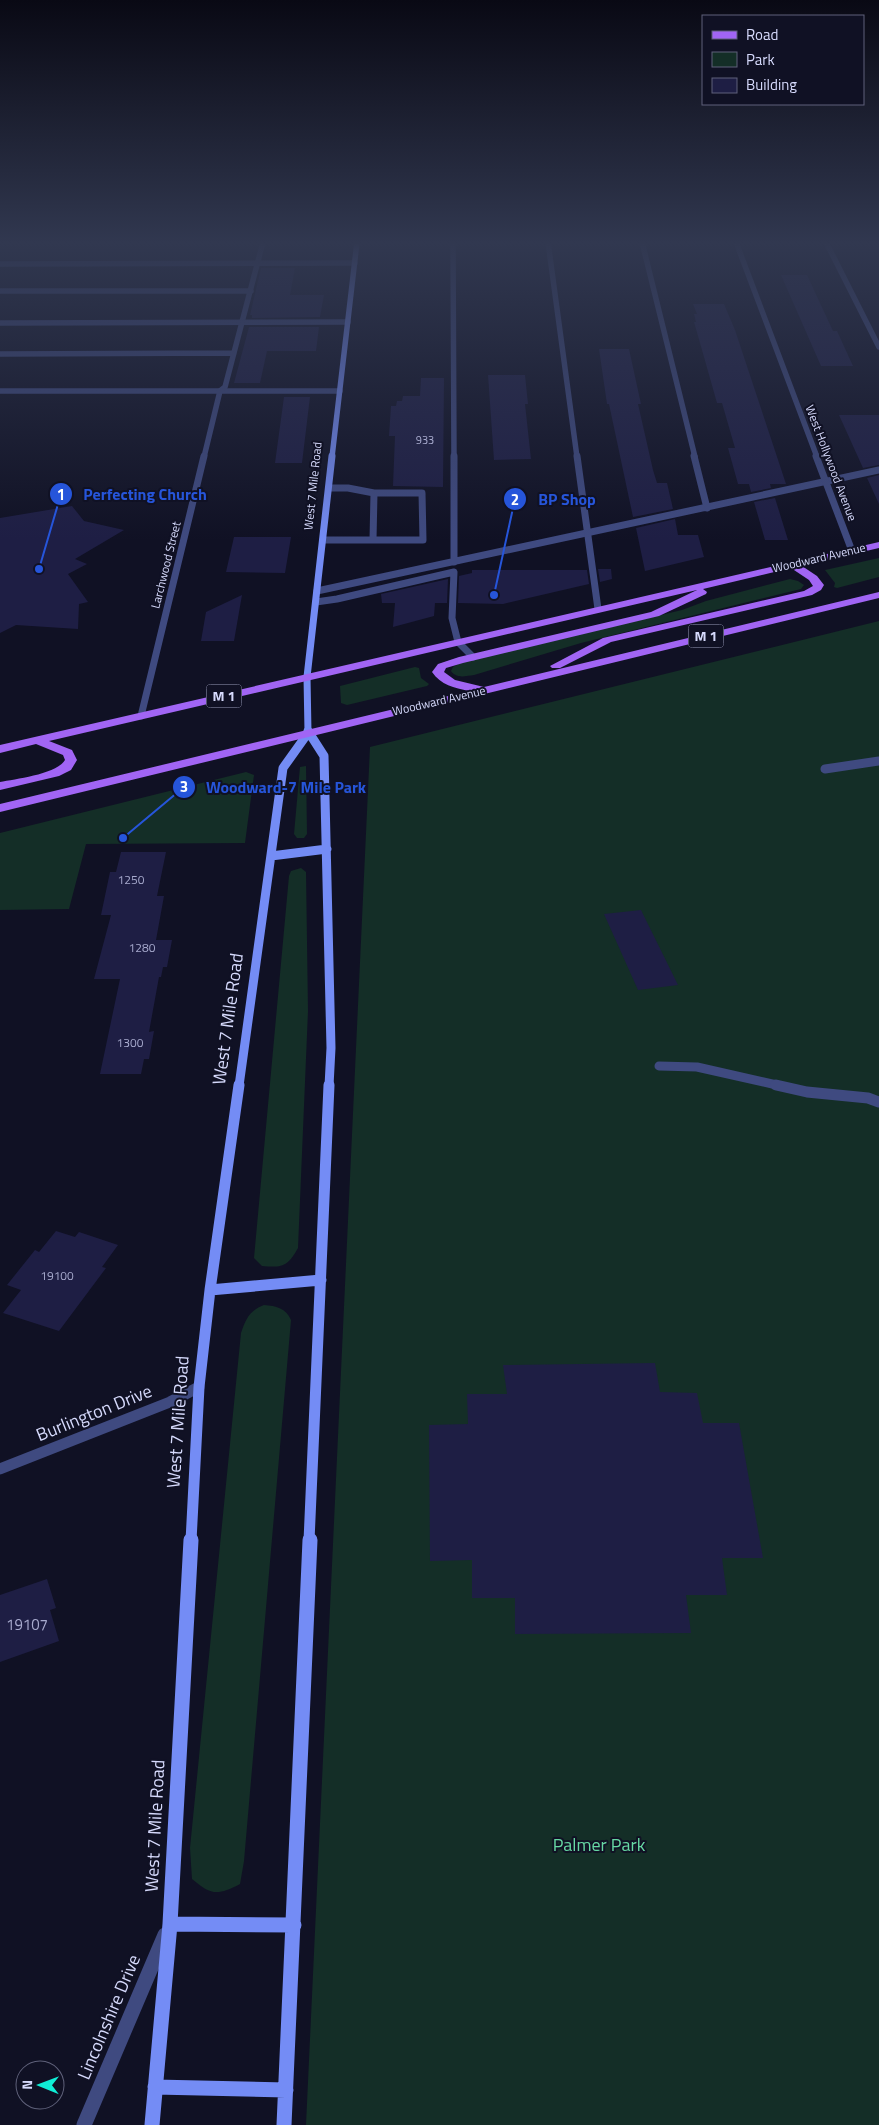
<svg xmlns="http://www.w3.org/2000/svg" width="879" height="2125" font-family="'Titillium Web',sans-serif">
<style>
.green{fill:#142e27}
.building{fill:#1e1e44}
.lines{fill:none;stroke-linecap:round;stroke-linejoin:round}
.lane-far3{stroke:#3f4a80;stroke-width:5.5}
.lane-far2{stroke:#3f4a80;stroke-width:7}
.lane-far1{stroke:#3f4a80;stroke-width:9}
.lane{stroke:#3f4a80;stroke-width:11}
.street-far3{stroke:#3f4a80;stroke-width:5.5}
.street-far2{stroke:#3f4a80;stroke-width:7}
.street-far1{stroke:#3f4a80;stroke-width:11}
.street{stroke:#3f4a80;stroke-width:15}
.secondary-far4{stroke:#748cf5;stroke-width:5.5}
.secondary-far3{stroke:#748cf5;stroke-width:7}
.secondary-far2{stroke:#748cf5;stroke-width:9}
.secondary-far1{stroke:#748cf5;stroke-width:11}
.secondary{stroke:#748cf5;stroke-width:15}
.primary{fill:#a165f4;fill-rule:evenodd}
.labels{text-anchor:middle;stroke-width:4;stroke-linejoin:round;paint-order:stroke}
.far-number-label{font-size:11px;fill:#a8abce}
.far-street-label{font-size:12px;fill:#d6dafc;stroke:#101124}
.number-label{font-size:12px;fill:#a8abce}
.shield{fill:#101124;stroke:#9b9ebb;stroke-width:1}
.shield-label{font-size:14px;font-weight:bold;fill:#d6dafc}
.near-number-label{font-size:15px;fill:#a8abce}
.near-street-label{font-size:18px;fill:#d6dafc;stroke:#101124}
.near-park-label{font-size:18px;fill:#67d8a4;stroke:#101124}
.leader{fill:none;stroke:#2655da;stroke-width:2}
.callout-dot{fill:#2655da;stroke:#101124;stroke-width:2}
.mark-label{font-size:15px;text-anchor:middle;font-weight:bold;fill:#fff}
.callout-label{font-size:16px;text-anchor:middle;font-weight:bold;fill:#2655da;stroke:#101124;stroke-width:4;stroke-linejoin:round;paint-order:stroke}
</style>
<rect width="100%" height="100%" fill="#101124"/>
<path class="green" d="M879,558v19l-42,11 -3,-1 1,-4 -10,-13z
M790,579l8,2 6,4 -3,4 -220,54 -107,32c-9,1 -17,4 -23,-4l2,-4 7,-4 222,-53 24,-9z
M879,621v1504h-573l64,-1378z
M415,667l4,1 2,10 8,6 -2,2 -80,19 -6,-2 -1,-17z
M306,766l1,68 -3,4h-7l-3,-4 6,-67z
M246,772l8,3 -9,68 -159,1 -17,65 -69,1v-77z
M301,868l5,4 2,139 -10,237c-10,18 -15,20 -36,18l-8,-8 35,-382 2,-5z
M264,1305c12,1 22,3 27,15l-47,541 -4,23c-23,12 -29,11 -48,-5l-2,-31 51,-515c5,-14 8,-22 23,-28z"/>
<path class="building" d="M261,268h34l-5,27h34l-4,22 -68,1v-3h-2z
M781,275h26l26,56h4l16,35h-32z
M693,304h31l11,26 51,154h-16l1,4 -20,4 -2,-8h-11l-10,-36h7l-13,-45h-5l-13,-46 -10,-35h2l-2,-8h3z
M249,327h70l-3,24h-49l-7,32h-26z
M599,349h30l12,55h-3l15,66 4,13h10l6,26 -40,8 -24,-113h-2z
M488,375h37l3,29h-3l6,55 -37,1z
M421,378h23l-1,109 -50,-1 2,-50h-6l2,-30h5l1,-5h5l1,-5h17z
M284,397h26l-8,66h-27z
M839,415h40v50l-16,3z
M879,475v29l-12,-26z
M775,498l13,42h-23l-11,-38z
M72,506l12,15 40,9 -49,29 12,5 -19,10 20,28 -9,2 -1,25 -62,-4 -16,8v-115z
M675,519l3,16h20l6,22 -59,14 -9,-43z
M234,537h57l-6,36 -59,-1z
M598,569h13l1,10 -12,3z
M472,570h115l2,14 -86,20 -45,-1 1,-27 13,-3z
M448,579l-1,24h-12l-1,13 -41,11 2,-24h-13l-1,-9z
M242,595l-8,46h-33l5,-29z
M121,852h45l-9,44h7l-8,44h16l-5,27h-4l-2,10h-2l-10,55 5,-1 -5,28h-5l-3,15h-41l20,-95h-26l17,-64h-10l9,-43h6z
M641,910l37,75 -40,5 -34,-76z
M56,1231l19,6 4,-5 39,13 -16,22 4,1 -47,63 -56,-18 18,-23 -14,-5 28,-35 4,2z
M655,1363l5,29 37,1 6,30h36l24,135h-41l5,37h-41l5,38 -176,1v-36h-43v-38l-42,1 -1,-136 39,-1 -1,-30h40l-4,-29z
M47,1579l9,29 -6,2 9,31 -59,21v-67z"/>
<g class="lines">
<path class="lane-far3" d="M453,242l1,215
M642,242l53,215
M826,242l53,105
M0,291h251
M0,354l234,-1
M220,391l5,-4 38,-145"/>
<path class="lane-far2" d="M454,456v106
M694,456l13,52
M323,540h100l-1,-47h-48l-26,-5h-19
M373,540l1,-47
M317,591l562,-121
M316,602l21,-3 117,-27 -2,46 6,24 15,15"/>
<path class="lane-far1" d="M825,769l54,-8
M659,1066l38,1 84,19"/>
<path class="lane" d="M776,1085l31,7 61,6 11,4"/>
<path class="street-far3" d="M548,242l29,215
M736,242l81,215
M0,264l355,-1
M0,323l348,-1
M0,391h340
M204,457l16,-66"/>
<path class="street-far2" d="M577,456l21,153
M816,456l36,95
M141,716l63,-260"/>
<path class="street-far1" d="M0,1469l170,-67 29,-15"/>
<path class="street" d="M84,2125l81,-190"/>
<path class="secondary-far4" d="M332,457l25,-215"/>
<path class="secondary-far3" d="M308,732l-1,-55 25,-221"/>
<path class="secondary-far2" d="M308,731l16,25 7,292 -2,38
M271,856l56,-7
M239,1086l44,-318 25,-35"/>
<path class="secondary-far1" d="M210,1290l111,-10
M191,1541l8,-154 11,-97 29,-205
M309,1541l20,-456"/>
<path class="secondary" d="M170,1924l124,1
M155,2087l131,3
M152,2125l18,-201 21,-384
M284,2125l26,-585"/>
<path class="primary" d="M879,542v6l-77,18 15,10 7,9 -3,5 -9,5 -201,47 -51,26h-8l-2,-2 53,-28 201,-47 9,-5 -4,-6 -18,-12 -88,21 4,3 -1,2 -47,22 -196,47 -17,5 -2,4 11,8 29,7 395,-95v6l-879,214v-8l469,-113c-15,-3 -28,-6 -37,-19l6,-8 21,-7 192,-45 46,-22 -648,151 23,9 5,10 -6,10 -12,6 -59,14v-8c16,-3 57,-8 65,-22l-2,-5 -27,-11 -36,9v-8z"/>
</g>
<linearGradient id="sky" x2="0" y2="1"><stop stop-color="#090914"/><stop offset="0.45" stop-color="#313850"/><stop offset="1" stop-color="#313850" stop-opacity="0"/></linearGradient>
<rect width="879" height="540" fill="url(#sky)"/>
<g class="labels">
<g class="far-number-label">
<text x="425" y="444">933</text>
</g>
<g class="far-street-label">
<text transform="translate(831 463) rotate(69)" y="4">West Hollywood Avenue</text>
<text transform="translate(313 486) rotate(-84)" y="4">West 7 Mile Road</text>
<text transform="translate(819 558) rotate(-13)" y="4">Woodward Avenue</text>
<text transform="translate(166 565) rotate(-76)" y="4">Larchwood Street</text>
<text transform="translate(439 701) rotate(-13)" y="4">Woodward Avenue</text>
</g>
<g class="number-label">
<text x="131" y="884">1250</text>
<text x="142" y="952">1280</text>
<text x="130" y="1047">1300</text>
<text x="57" y="1280">19100</text>
</g>
<g class="shield">
<rect x="688.5" y="624.5" width="35" height="23" rx="4"/>
<rect x="206.5" y="684.5" width="35" height="23" rx="4"/>
</g>
<g class="shield-label">
<text x="706" y="641">M 1</text>
<text x="224" y="701">M 1</text>
</g>
<g class="near-number-label">
<text x="27" y="1630">19107</text>
</g>
<g class="near-street-label">
<text transform="translate(228 1019) rotate(-82)" y="6">West 7 Mile Road</text>
<text transform="translate(94 1413) rotate(-22)" y="6">Burlington Drive</text>
<text transform="translate(178 1422) rotate(-86)" y="6">West 7 Mile Road</text>
<text transform="translate(155 1826) rotate(-87)" y="6">West 7 Mile Road</text>
<text transform="translate(109 2017) rotate(-67)" y="6">Lincolnshire Drive</text>
</g>
<g class="near-park-label">
<text x="599" y="1851">Palmer Park</text>
</g>
</g>
<path class="leader" d="M39 569L61 494M494 595L515 499M123 838L184 787"/>
<g class="callout-dot">
<circle cx="39" cy="569" r="5"/>
<circle cx="494" cy="595" r="5"/>
<circle cx="123" cy="838" r="5"/>
<circle cx="61" cy="494" r="12"/>
<circle cx="515" cy="499" r="12"/>
<circle cx="184" cy="787" r="12"/>
</g>
<g class="mark-label">
<text x="61" y="500">1</text>
<text x="515" y="505">2</text>
<text x="184" y="792">3</text>
</g>
<g class="callout-label">
<text x="145" y="500">Perfecting Church</text>
<text x="567" y="505">BP Shop</text>
<text x="286" y="793">Woodward-7 Mile Park</text>
</g>
<rect x="702" y="15" width="162" height="90" fill="#101124" stroke="#5f617a"/>
<rect x="712" y="31" width="25" height="8" fill="#a165f4" stroke="#5f617a"/>
<text x="746" y="40" font-size="15" fill="#d6dafc">Road</text>
<rect x="712" y="52" width="25" height="15" fill="#142e27" stroke="#5f617a"/>
<text x="746" y="65" font-size="15" fill="#d6dafc">Park</text>
<rect x="712" y="78" width="25" height="15" fill="#1e1e44" stroke="#5f617a"/>
<text x="746" y="90" font-size="15" fill="#d6dafc">Building</text>
<g transform="translate(40 2085) rotate(271)"><circle r="24" fill="#101124" stroke="#5f617a"/>
<path d="M0-4L9 19L0 12L-9 19Z" fill="#10eed6"/>
<text y="-8" font-size="14" font-weight="bold" text-anchor="middle" fill="#d6dafc">N</text>
</g>
</svg>
